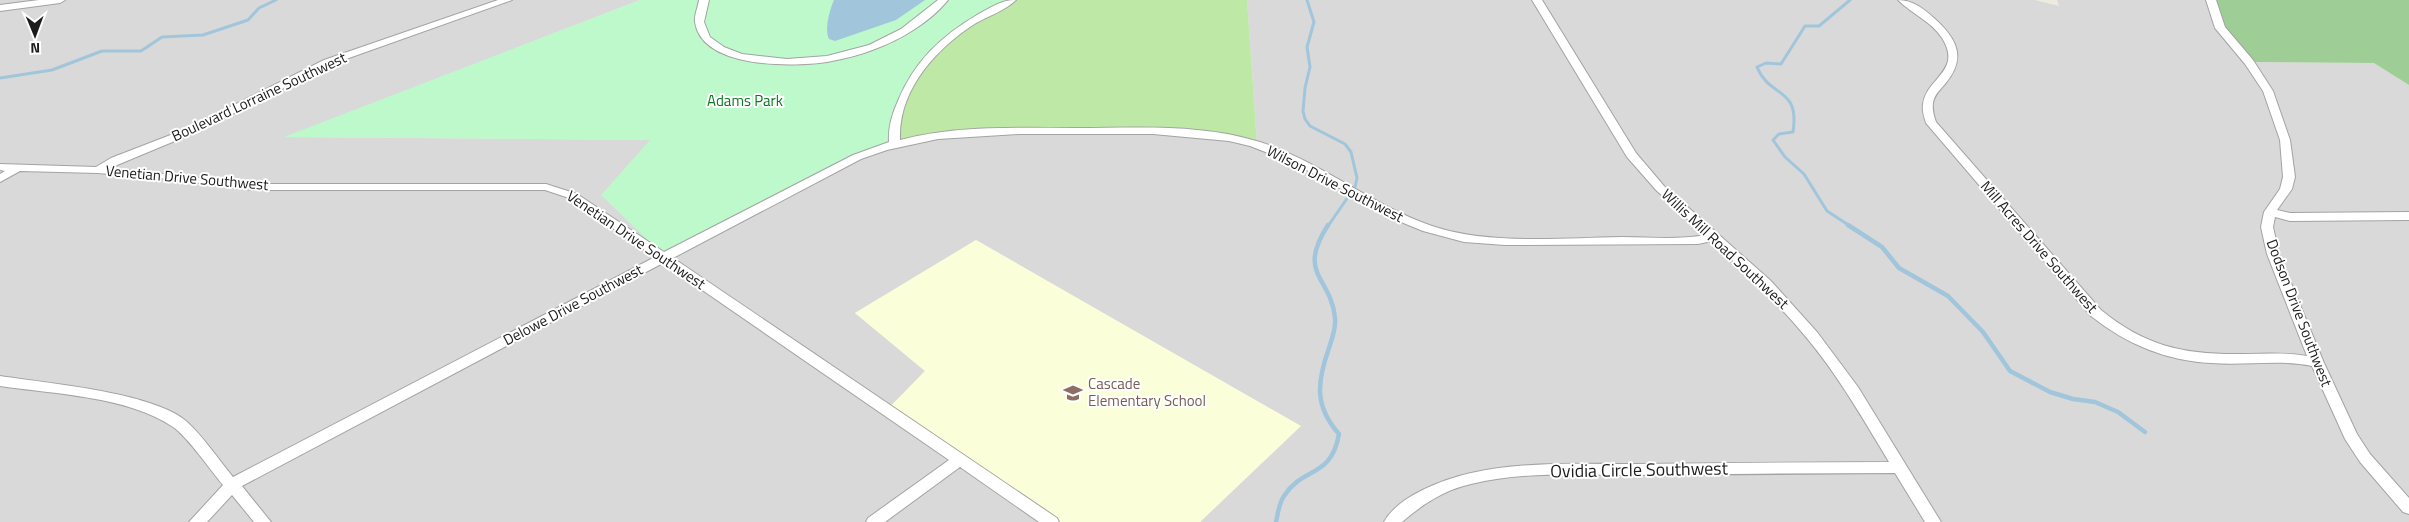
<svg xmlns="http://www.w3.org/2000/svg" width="2409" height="522" font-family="'Titillium Web',sans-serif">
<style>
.residential{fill:#dad9d9}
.education{fill:#faffd9}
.grass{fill:#bee8a6}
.forest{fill:#9ecd96}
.park{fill:#bdf9ca}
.water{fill:#a1c6dc}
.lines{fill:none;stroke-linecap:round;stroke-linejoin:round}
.stream-far1{stroke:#a1c6dc;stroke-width:3}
.stream{stroke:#a1c6dc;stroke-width:4.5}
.minor-casing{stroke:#a3a3a3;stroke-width:2}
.minor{fill:#fff;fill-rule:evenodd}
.labels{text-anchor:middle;stroke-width:4;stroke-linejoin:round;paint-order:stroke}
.street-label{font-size:15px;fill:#1c1c1c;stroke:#fff}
.park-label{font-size:15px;fill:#0b7923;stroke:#fff}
.education-label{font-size:15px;fill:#785e54;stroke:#fff;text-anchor:start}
.near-street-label{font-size:18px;fill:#1c1c1c;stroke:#fff}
</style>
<rect width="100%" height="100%" fill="#edebe1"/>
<path class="residential" d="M0,0h640l-354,137 603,5 48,-7 138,-7 83,1 99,15 -10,-144h788l24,6 -2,-6h156l40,62 122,1 34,22v437h-1209l100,-96 -324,-186 -121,73 70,58 -42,43 160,108h-1043z"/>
<path class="education" d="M976,240l325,186 -101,96h-157l-160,-108 42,-43 -70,-58z"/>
<path class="grass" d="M1013,0h234l10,145 -99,-16 -83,-1 -138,7 -48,7c6,-18 11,-38 19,-55 21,-44 63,-68 105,-87z"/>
<path class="forest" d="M2213,0h196v85l-35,-22 -121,-1 -35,-40z"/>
<path class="park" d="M640,0h373c-42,19 -84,43 -105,87 -8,17 -13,37 -19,55l-227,112 -61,-59 49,-55 -366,-3z"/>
<path class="water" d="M834,0h91l-29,20 -61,21 -6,-2c-5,-10 1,-30 5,-39z"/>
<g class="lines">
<path class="stream-far1" d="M1307,0l7,22 -7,25 3,20 -5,21 -2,23 2,8 5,7 35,18 6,8 6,26 -2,9 -27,39
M1850,0l-31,26h-14l-24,38 -15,-1 -9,4c13,32 43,19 36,65l-14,2 -6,6 12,17 19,17 23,37 23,15
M0,78l52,-8 50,-19h39l21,-14 41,-2 45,-15 11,-12 17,-8"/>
<path class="stream" d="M1848,225l34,22 17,21 49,28 35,36 27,39 40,21 23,7 22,3 23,10 27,20
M1276,522c2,-9 3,-19 8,-26 19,-30 47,-17 55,-62 -25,-28 -22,-52 -10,-86 3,-9 7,-19 6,-30 -4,-42 -39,-43 -7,-93"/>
<g class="minor-casing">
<path id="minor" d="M39,0h26l-5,3 -60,8v-6z
M498,0h14l-180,64 -138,69 -84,35 144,16h292l31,10 87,58 189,-97 36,-13c-1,-14 3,-28 9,-41 16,-39 43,-65 79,-86 13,-7 23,-15 39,-15 -10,10 -27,16 -40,23 -39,25 -78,66 -76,117 57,-15 116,-12 174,-12 62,0 126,-5 186,14 61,20 111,63 172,84 56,19 130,12 190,11 27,0 56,3 83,-2l-49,-45 -29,-33 -95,-157h10l94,153 28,33 107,95 46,51 41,55 83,135h-16l-30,-49c-87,0 -174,1 -261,2 -53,0 -111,-4 -163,9 -27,6 -48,20 -69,38h-18c14,-26 60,-43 87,-49 53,-12 110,-9 163,-9 85,-1 170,-2 255,-2 -26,-43 -51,-87 -83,-125 -29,-35 -61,-65 -94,-96l-14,3 -193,1 -41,-3 -41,-11 -22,-9 -105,-58 -46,-18 -21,-5 -76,-7h-133l-82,5 -51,11 -26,9 -188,99 384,260 2,4h-20l-79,-55 -75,55h-19l2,-4 81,-58 -286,-197 -421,223 29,36h-17l-22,-27 -25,27h-18l34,-37c-12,-14 -36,-49 -50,-58 -45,-31 -120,-33 -173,-41v-10c45,7 152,16 186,45 17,15 32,38 47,56l422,-220 -86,-59 -24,-8h-291l-85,-11 -71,-6 -78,-2 -20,11v-8l5,-3 -5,-1v-6l96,3 15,-9 75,-29 138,-69z
M699,0h10l-5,22 6,15 14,10 18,7 45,5 40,-3 42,-11 32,-16 37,-29h10c-18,22 -46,39 -73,49 -15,6 -32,10 -48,13 -34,5 -125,7 -132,-40 -1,-6 3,-15 4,-22z
M1898,0c15,0 26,9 37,19 22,20 32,39 10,65 -5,6 -11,11 -12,19 -1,7 1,13 3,19l165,188c45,37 85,45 142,44 21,0 43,-2 64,2l-40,-102 -6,-27 3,-15 16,-23 3,-12 -3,-37 -17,-49 -18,-27 -30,-36 -9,-28h10l9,27 28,33 20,31 17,49 5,37 -3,12 -15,21 13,3 119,-1v8l-119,1 -15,-4 -2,10 6,27 45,109 33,71 13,20 39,44v16l-6,-2 -43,-50 -15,-23 -33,-73c-33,-7 -67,0 -101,-3 -44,-2 -85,-19 -120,-47l-165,-193c-2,-6 -4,-13 -3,-19 3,-26 40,-33 19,-66 -11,-17 -30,-24 -44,-38z"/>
</g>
<use href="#minor" class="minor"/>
</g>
<defs>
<g id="school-bare" transform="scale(1.5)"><path d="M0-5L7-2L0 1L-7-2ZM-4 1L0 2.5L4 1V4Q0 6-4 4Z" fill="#8d6e63" stroke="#fff" stroke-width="2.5" paint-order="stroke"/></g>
</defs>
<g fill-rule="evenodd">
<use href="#school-bare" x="1073" y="393"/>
</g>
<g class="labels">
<g class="street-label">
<text transform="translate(259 97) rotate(-25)" y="5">Boulevard Lorraine Southwest</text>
<text transform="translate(187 178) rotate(5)" y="5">Venetian Drive Southwest</text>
<text transform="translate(1335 184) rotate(27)" y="5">Wilson Drive Southwest</text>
<text transform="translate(636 240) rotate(34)" y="5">Venetian Drive Southwest</text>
<text transform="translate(2039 247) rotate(49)" y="5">Mill Acres Drive Southwest</text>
<text transform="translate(1725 249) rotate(43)" y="5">Willis Mill Road Southwest</text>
<text transform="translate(573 305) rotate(-28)" y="5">Delowe Drive Southwest</text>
<text transform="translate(2299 313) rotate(69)" y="5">Dodson Drive Southwest</text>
</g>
<g class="park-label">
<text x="745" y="106">Adams Park</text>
</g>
<g class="education-label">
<text x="1088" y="389">Cascade<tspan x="1088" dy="17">Elementary School</tspan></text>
</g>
<g class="near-street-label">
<text transform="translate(1639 470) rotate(-1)" y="6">Ovidia Circle Southwest</text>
</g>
</g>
<g transform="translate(35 35) rotate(179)" stroke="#ffffff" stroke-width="4" paint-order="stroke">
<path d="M0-4L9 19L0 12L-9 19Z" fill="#1c1c1c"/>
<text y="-8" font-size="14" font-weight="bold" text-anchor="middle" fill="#1c1c1c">N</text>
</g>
</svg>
